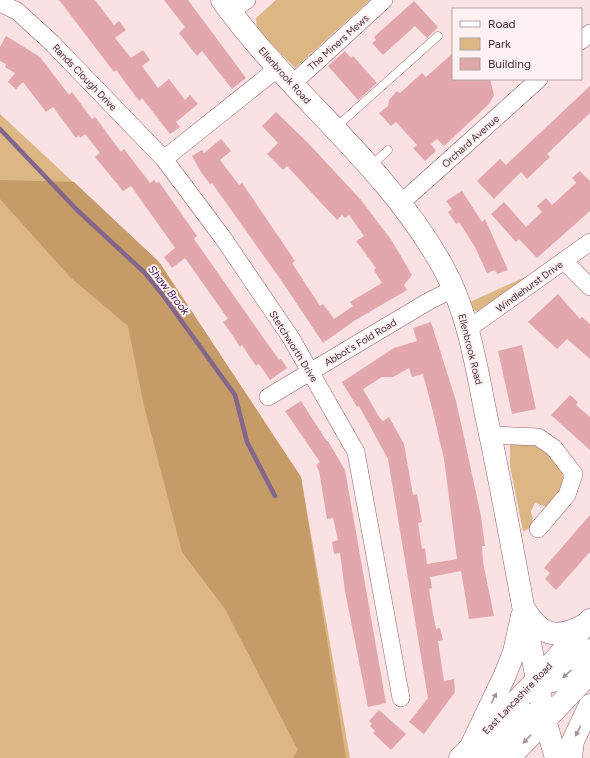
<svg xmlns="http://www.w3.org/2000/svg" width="590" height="758" font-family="Figtree,sans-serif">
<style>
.green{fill:#ddb685}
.forest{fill:#c59b67}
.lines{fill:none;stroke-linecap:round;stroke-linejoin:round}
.stream{stroke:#83668b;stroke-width:4.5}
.building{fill:#e1a7ad;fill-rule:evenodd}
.lane-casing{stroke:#946066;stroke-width:9}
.street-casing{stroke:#946066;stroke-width:18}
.secondary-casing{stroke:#946066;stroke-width:23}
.highway-casing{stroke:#946066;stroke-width:23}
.lane{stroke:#fff;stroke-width:8}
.street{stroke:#fff;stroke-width:17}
.secondary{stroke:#fff;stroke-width:22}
.highway{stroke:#fff;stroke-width:22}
.oneway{fill:#a29698}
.labels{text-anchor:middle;stroke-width:4;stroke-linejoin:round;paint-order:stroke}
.street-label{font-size:10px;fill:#442d30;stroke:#fef1f2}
.water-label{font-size:11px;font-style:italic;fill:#4c2162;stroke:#fef1f2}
</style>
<rect width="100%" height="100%" fill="#fae1e3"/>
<path class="green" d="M276,0h94l-75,68 -38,-39 -1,-11z
M0,114l159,148 142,215 49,281h-350z
M525,277v3l-45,33 -7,-4 -3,-7z
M510,445h30l21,23 3,16 -14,24 -15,-5 -4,8 3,16 -11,4 -13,-65z"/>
<path class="forest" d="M0,180l74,2 85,80 142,215 45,281h-53l5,-8 -73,-141 -43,-57 -38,-146 -16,-80 -58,-49 -70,-78z"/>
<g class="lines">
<path class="stream" d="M0,129l77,81 68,63 17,21 73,101 12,47 28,54"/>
</g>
<path class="building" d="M59,0h36l19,25 5,-4 7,9 -11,8 16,20 12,-8 7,10 -8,6 16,22 11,-9 16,21 5,-5 8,9 -22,18 4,5 -10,7 -28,-36 -3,3 -23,-31 -2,2z
M164,0h24l58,78 -14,11 -30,-38 -5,5 -18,-23 6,-6z
M414,1l24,26 -11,11 -12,-12 -32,29 -11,-12 4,-3 -2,-3z
M6,36l34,21 29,38 3,-3 20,27 3,-2 26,35 3,-3 26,34 4,-3 3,3 2,-1 38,54 -3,3 85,121 2,-1 6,9 -17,12 -11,-16 -3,2 -14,-21 -2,2 -7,-11 -10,-14 5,-3 -43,-61 -13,10 -8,-11 11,-9 -44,-62 -8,5 -28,-34 5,-4 -15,-19 -5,4 -1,-3 -3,3 -23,-31 -7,5 -23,-30 -7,7 -8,-7 7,-9 -10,-6 1,-3 -6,-3v-14z
M345,51l6,7 2,-2 24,27 -19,17 -30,-34z
M453,53v26h37l4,16 -5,9 -45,42 -7,-7 -6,5 5,7 -11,10 -12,-13 4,-3 -21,-23 -5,4 -12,-13 9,-7 1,-6 8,-9 3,2 22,-20 4,4z
M590,86v27l-43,41 3,3 -23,22 -6,-7 -27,27 -17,-18 23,-22 6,6z
M276,112l33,32 52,56 31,41 20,34 -8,10 3,5 -53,31 -31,22 -40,-60 -71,-100 -2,1 -9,-12 -9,-16 10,-6 2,3 17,-14 10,12 -11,9 19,25 3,-2 9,13 44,65 -3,2 28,43 3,-2 11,15 19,-13 -3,-4 32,-19 -8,-13 2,-2 -20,-27 8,-5 -15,-21 -4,3 -3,-3 -5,5 -50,-54 -4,4 -16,-16 11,-11 -16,-17z
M580,171l10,10v30l-53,47 -18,-19 -3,3 -25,-28 13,-12 22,25 16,-15 -5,-6 9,-8 6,7 24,-22 -4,-5z
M462,191l20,31 3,-3 23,51 -11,4 -2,-4 -8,3 -12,-26 -16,-25 -3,2 -8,-12 4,-3 -6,-8z
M558,294l22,25 2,-2 8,7v35l-23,-20 -10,10 -29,-27z
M431,322l25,79 11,50 14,65 4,30h-3l1,16 11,54 -25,3 -8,-48 -31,6 2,11 -3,1 4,25 3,15 4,-1 3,12 -5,1 6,40 10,-2 1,13 -31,42 -15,-12 19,-24 -40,-239 -29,-53 -2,1 -15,-25 52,-34 23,-7 -4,-13zM409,368l3,9 11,-3 10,38 11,47 13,100 -30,5 -2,-16 -3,1 -4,-26 4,-1 -5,-28 -4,1 -9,-51 -15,-27 -6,4 -4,-4 -16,-28 19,-12h11z
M522,345l14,64 -24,5 -14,-63z
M570,395l8,7 -2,3 14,12v33l-39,-35z
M301,401l23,36 3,4h1l17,29 41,233 -18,4 -23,-116 -5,-38 -6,1 -2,-12 6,-2 -5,-22 -6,1 -8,-48 -3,-6 4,-3 -35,-51z
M590,515v37l-34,38 -11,-11 5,-6 -6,-5z
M379,710l27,24 -15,16 -18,-17 2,-2 -5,-5 2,-2 -3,-3z"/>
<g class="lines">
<g class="lane-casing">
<path id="lane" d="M335,128l103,-92
M371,166l17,-16"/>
</g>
<g class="street-casing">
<path id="street" d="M0,3l17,8 35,32 112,116
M230,11l17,-11
M581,41l9,-8
M278,68l-114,91 59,79 68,100 65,114 45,246
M292,84l92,-84
M401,203l138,-124
M564,261l26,26
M468,329l122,-87
M268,397l161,-96 24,-12
M491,435l47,2 16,11 20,26 -7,21 -29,34"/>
</g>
<g class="secondary-casing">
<path id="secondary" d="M222,0c67,94 164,164 221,267 25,45 33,98 43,148 22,101 38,203 59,305l11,38
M524,608c16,29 34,32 62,16
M537,680c25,8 37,-14 53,-30
M472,744l33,-69 9,-23 8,-36
M483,758l28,-30 17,-13h9l8,5
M571,758l2,-17 17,-36"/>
</g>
<g class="highway-casing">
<path id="highway" d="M460,758l77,-78 53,-60
M509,758l81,-85"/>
</g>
<use href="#lane" class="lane"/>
<use href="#street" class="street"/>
<use href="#secondary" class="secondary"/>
<use href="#highway" class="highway"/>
</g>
<defs><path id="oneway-solid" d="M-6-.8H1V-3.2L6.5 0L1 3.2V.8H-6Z"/></defs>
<g class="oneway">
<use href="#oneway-solid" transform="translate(567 674) rotate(138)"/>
<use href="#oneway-solid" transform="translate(494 698) rotate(-64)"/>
<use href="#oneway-solid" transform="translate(578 731) rotate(116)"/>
<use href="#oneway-solid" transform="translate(527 739) rotate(133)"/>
</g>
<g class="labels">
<g class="street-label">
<text transform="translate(338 42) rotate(-42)" y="4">The Miners Mews</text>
<text transform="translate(285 75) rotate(48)" y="4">Ellenbrook Road</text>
<text transform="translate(85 77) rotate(46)" y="4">Rands Clough Drive</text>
<text transform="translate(470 141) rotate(-42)" y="4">Orchard Avenue</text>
<text transform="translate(529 286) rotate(-36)" y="4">Windlehurst Drive</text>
<text transform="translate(360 342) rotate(-31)" y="4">Abbot's Fold Road</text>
<text transform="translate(294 346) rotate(58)" y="4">Stetchworth Drive</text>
<text transform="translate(471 349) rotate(76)" y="4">Ellenbrook Road</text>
<text transform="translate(517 698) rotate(-46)" y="4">East Lancashire Road</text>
</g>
<g class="water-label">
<text transform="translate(169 290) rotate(52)" y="4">Shaw Brook</text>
</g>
</g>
<rect x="452" y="8" width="130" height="72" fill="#fef1f2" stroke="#b4a3a4"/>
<rect x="460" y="21" width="20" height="6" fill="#ffffff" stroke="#b4a3a4"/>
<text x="488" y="28" font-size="12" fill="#442d30">Road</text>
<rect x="460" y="38" width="20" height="12" fill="#ddb685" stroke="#b4a3a4"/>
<text x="488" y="48" font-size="12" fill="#442d30">Park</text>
<rect x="460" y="58" width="20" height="12" fill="#e1a7ad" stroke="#b4a3a4"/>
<text x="488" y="68" font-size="12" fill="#442d30">Building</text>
</svg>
